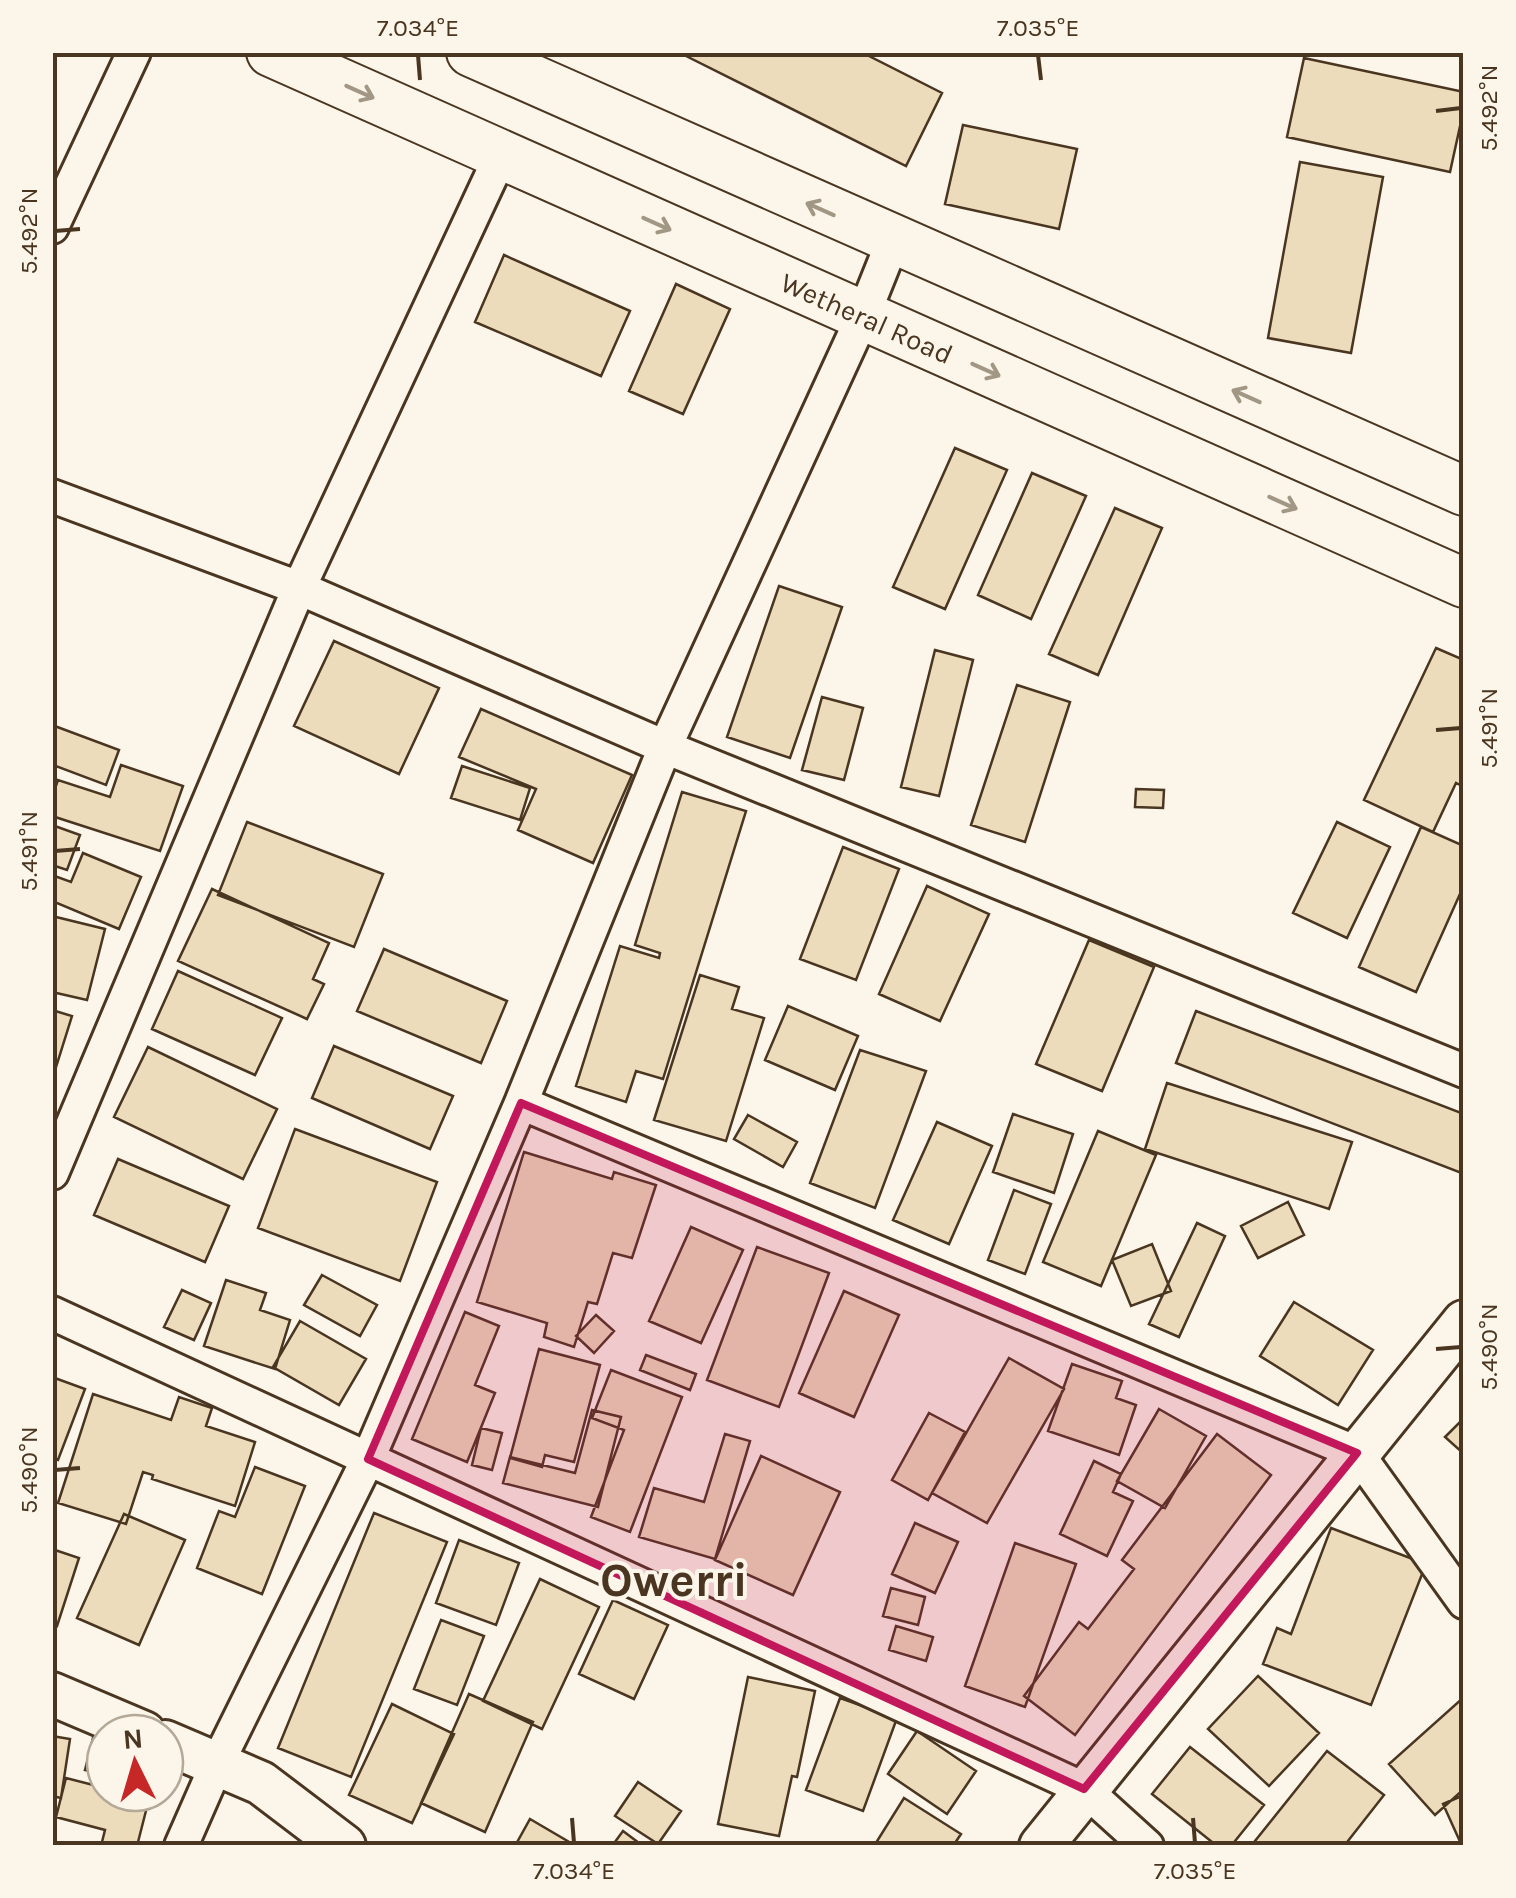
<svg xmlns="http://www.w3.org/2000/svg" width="1516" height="1898" font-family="Karla,sans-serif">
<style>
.building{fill:#ecdcbc;stroke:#4a3520;stroke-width:2.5}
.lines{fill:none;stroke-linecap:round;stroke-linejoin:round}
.minor-casing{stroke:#4a3520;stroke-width:38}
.tertiary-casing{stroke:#4a3520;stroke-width:48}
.secondary-casing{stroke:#4a3520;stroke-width:52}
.minor{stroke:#fbf6e9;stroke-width:32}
.tertiary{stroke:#fbf6e9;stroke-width:42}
.secondary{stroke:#fbf6e9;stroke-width:48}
.oneway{stroke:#a29684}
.marked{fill:#c2185b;fill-opacity:0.2;stroke:#c2185b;stroke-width:8;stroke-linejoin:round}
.ticks{fill:none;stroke:#4a3520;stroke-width:4}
.labels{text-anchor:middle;stroke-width:8;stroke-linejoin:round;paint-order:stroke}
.street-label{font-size:28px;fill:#4a3520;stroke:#fbf6e9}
.town-label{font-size:48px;font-weight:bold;fill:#4a3520;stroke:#fbf6e9}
.neatline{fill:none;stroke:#4a3520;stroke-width:4}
.ticks-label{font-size:25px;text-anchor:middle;fill:#4a3520}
</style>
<rect width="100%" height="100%" fill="#fbf6e9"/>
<path class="building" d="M678,52h183l81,41 -36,73z
M1304,58l160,34v16l-14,64 -163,-35z
M963,125l114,24 -18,80 -114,-25z
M1300,162l83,15 -32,176 -83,-15z
M504,255l126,56 -29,65 -126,-54z
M676,284l54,25 -47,105 -54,-23z
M955,448l52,22 -62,139 -52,-22z
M1032,473l54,23 -55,123 -53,-24z
M1115,508l47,20 -64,147 -49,-21z
M779,586l63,21 -52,151 -63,-21z
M334,641l105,47 -40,86 -105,-48z
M1436,648l28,12v127l-8,-4 -23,49 -69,-32z
M935,650l38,10 -34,136 -38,-9z
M1017,685l53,17 -45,140 -54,-17z
M822,697l41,11 -19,72 -42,-10z
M481,709l151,66 -39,88 -75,-33 18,-41 -77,-32z
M52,725l67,25 -13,35 -50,-19 -4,11z
M121,765l62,21 -23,65 -108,-35v-19l6,-17 52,17z
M462,766l68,22 -10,32 -69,-22z
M1136,789l28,1 -1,18 -28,-1z
M682,792l64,19 -83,268 -27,-8 -10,31 -50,-16 44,-140 39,12 1,-5 -25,-8z
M247,822l136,52 -29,73 -136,-52z
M1337,822l53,25 -43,91 -54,-25z
M52,825l28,10 -13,35 -15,-5z
M1421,827l43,19v39l-48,107 -57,-25z
M843,847l56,22 -43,111 -56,-21z
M83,853l58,24 -22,52 -67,-28v-26l19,7z
M927,886l62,28 -49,107 -61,-27z
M212,889l117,54 -16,36 11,5 -17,35 -129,-58z
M52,916l53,13 -18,71 -35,-8z
M1089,940l65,27 -52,124 -66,-27z
M384,949l123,52 -26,62 -124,-52z
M178,971l104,47 -27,57 -103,-46z
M700,975l39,12 -7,22 32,9 -38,123 -72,-21z
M788,1006l70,30 -23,54 -70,-30z
M52,1010l20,6 -20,64z
M1196,1011l268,103v60l-288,-111z
M334,1046l119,50 -23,53 -118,-51z
M148,1047l129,62 -34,70 -129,-62z
M860,1050l66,21 -51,137 -65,-25z
M1167,1083l185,59 -23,67 -184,-60z
M1013,1114l60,20 -19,59 -61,-21z
M748,1115l49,27 -14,25 -49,-28z
M937,1122l55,24 -43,98 -56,-24z
M295,1129l142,53 -37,99 -142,-53z
M1098,1131l58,24 -55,131 -58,-24z
M524,1152l88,27 2,-7 42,13 -24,73 -19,-5 -16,51 -9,-2 -14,45 -30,-10 3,-14 -70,-21z
M118,1159l111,47 -24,56 -111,-47z
M1014,1190l37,14 -26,70 -37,-14z
M1288,1202l16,33 -46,23 -17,-32z
M1197,1223l28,13 -46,101 -30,-13z
M691,1227l52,23 -42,93 -52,-22z
M1152,1244l19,47 -40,15 -19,-46z
M757,1247l72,26 -50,134 -72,-27z
M322,1275l55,30 -17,31 -56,-31z
M226,1280l40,13 -6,17 30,10 -15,49 -71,-23z
M182,1290l29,13 -17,37 -30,-13z
M844,1291l55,24 -45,102 -55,-24z
M1294,1302l79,48 -35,55 -78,-49z
M465,1312l34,14 -24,59 20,8 -28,69 -55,-23z
M596,1315l18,16 -20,22 -18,-17z
M300,1321l66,38 -27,46 -66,-38z
M539,1349l61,16 -26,97 -29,-7 -3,12 -32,-9z
M646,1355l50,19 -6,16 -50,-20z
M1009,1358l55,31 -77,134 -55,-30z
M1072,1364l50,17 -6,17 20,7 -17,50 -71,-24z
M611,1370l71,27 -52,135 -39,-15 33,-87 -32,-12z
M52,1377l33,12 -27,71 -6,-2z
M93,1394l78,26 8,-23 33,11 -6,18 49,16 -20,64 -83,-27 1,-4 -10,-3 -17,52 -68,-21z
M1159,1409l47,27 -41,72 -48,-27z
M592,1410l29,7 -23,90 -95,-24 7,-26 65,16z
M929,1413l36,19 -37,68 -36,-20z
M1464,1418v36l-19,-17z
M481,1428l21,5 -10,37 -20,-5z
M725,1434l25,7 -35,118 -76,-22 15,-49 50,14z
M1217,1434l54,41 -196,260 -51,-39 55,-74 9,7 46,-60 -12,-9z
M761,1456l79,36 -47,103 -78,-35z
M1094,1461l27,13 -8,18 20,9 -26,55 -47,-22z
M255,1467l50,19 -43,108 -65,-26 22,-57 16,6z
M374,1513l73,29 -96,235 -73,-29z
M124,1514l61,26 -46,105 -62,-27z
M915,1523l43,19 -23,51 -43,-19z
M1331,1528l95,36 -55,141 -108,-41 14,-36 14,6z
M459,1540l60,23 -23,62 -60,-22z
M1015,1543l61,21 -51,143 -60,-21z
M52,1549l27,9 -22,68 -5,-2z
M540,1579l59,28 -57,122 -59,-28z
M891,1588l34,9 -7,28 -35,-9z
M613,1600l55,25 -34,74 -55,-25z
M441,1620l43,16 -27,69 -43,-16z
M896,1626l37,11 -7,24 -37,-11z
M1258,1676l61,57 -50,53 -61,-57z
M748,1677l67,14 -18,86 -5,-1 -13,60 -61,-12z
M469,1694l64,28 -48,110 -64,-29z
M1464,1697v92l-29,26 -46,-51z
M840,1698l57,20 -34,93 -57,-21z
M392,1704l62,30 -42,89 -63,-28z
M95,1730l10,3v41l-20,-4z
M917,1731l59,40 -29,43 -59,-40z
M52,1736l18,3 -9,59 -9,-2z
M1190,1747l74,58 -33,41h-14l-65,-52z
M1327,1751l57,44 -40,51h-93z
M66,1778l39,10v5h20l24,6 -12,47h-36l4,-16 -49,-13z
M638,1782l43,29 -23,33 -43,-28z
M1464,1795v51h-2l-19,-42z
M904,1798l57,36 -8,12h-79z
M530,1819l46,27h-61z
M623,1831l20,15h-31z"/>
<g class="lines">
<g class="minor-casing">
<path id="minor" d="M52,227l82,-175
M52,496l247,92 366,159 799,324
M521,1103l836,350 107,149
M52,1173l247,-585 202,-433
M52,1313l1032,476 63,57
M181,1846l36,-82 151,-305 153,-356 144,-356 198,-431 30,-75"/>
</g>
<g class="tertiary-casing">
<path id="tertiary" d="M52,1694l92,39
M165,1742l96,41 83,63
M1041,1846l423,-524"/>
</g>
<g class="secondary-casing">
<path id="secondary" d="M271,52l1193,531
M471,52l993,439"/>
</g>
<use href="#minor" class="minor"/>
<use href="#tertiary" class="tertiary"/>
<use href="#secondary" class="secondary"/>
</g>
<defs><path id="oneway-shaft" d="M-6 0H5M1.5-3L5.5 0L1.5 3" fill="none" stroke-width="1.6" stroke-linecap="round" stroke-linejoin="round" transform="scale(2.5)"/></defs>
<g class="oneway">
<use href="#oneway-shaft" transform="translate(360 92) rotate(24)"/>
<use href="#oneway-shaft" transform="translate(820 209) rotate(-156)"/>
<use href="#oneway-shaft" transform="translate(657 224) rotate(24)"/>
<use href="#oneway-shaft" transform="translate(986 370) rotate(24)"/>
<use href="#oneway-shaft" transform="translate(1246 396) rotate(-156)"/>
<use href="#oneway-shaft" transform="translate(1283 503) rotate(24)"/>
</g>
<path class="marked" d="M521,1103l836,350 -273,336 -716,-330z"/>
<path class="ticks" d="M418,55l2,25M1038,55l3,25M1436,111l25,-3M55,231l25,-2M1436,730l25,-2M55,851l25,-2M1436,1349l25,-2M55,1470l25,-2M572,1818l2,25M1193,1818l2,25"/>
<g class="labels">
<g class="street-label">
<text transform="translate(867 318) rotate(24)" y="10">Wetheral Road</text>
</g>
<g class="town-label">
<text x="674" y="1596">Owerri</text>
</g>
</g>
<rect width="1516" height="1898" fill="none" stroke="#fbf6e9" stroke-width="110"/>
<g transform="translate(135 1763) rotate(355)"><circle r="48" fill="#fbf6e9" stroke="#b4a999" stroke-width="2.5"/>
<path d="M0-8L18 38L0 25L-18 38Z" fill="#c62828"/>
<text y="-15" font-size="28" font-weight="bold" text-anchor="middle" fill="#4a3520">N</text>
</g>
<rect x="55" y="55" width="1406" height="1788" class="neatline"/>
<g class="ticks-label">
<text x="418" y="36">7.034°E</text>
<text x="1038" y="36">7.035°E</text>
<text transform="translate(1488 108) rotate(-90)" y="9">5.492°N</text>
<text transform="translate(28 231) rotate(-90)" y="9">5.492°N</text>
<text transform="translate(1488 728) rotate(-90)" y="9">5.491°N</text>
<text transform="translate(28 851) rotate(-90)" y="9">5.491°N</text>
<text transform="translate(1488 1347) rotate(-90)" y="9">5.490°N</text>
<text transform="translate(28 1470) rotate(-90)" y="9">5.490°N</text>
<text x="574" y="1879">7.034°E</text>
<text x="1195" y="1879">7.035°E</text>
</g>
</svg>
